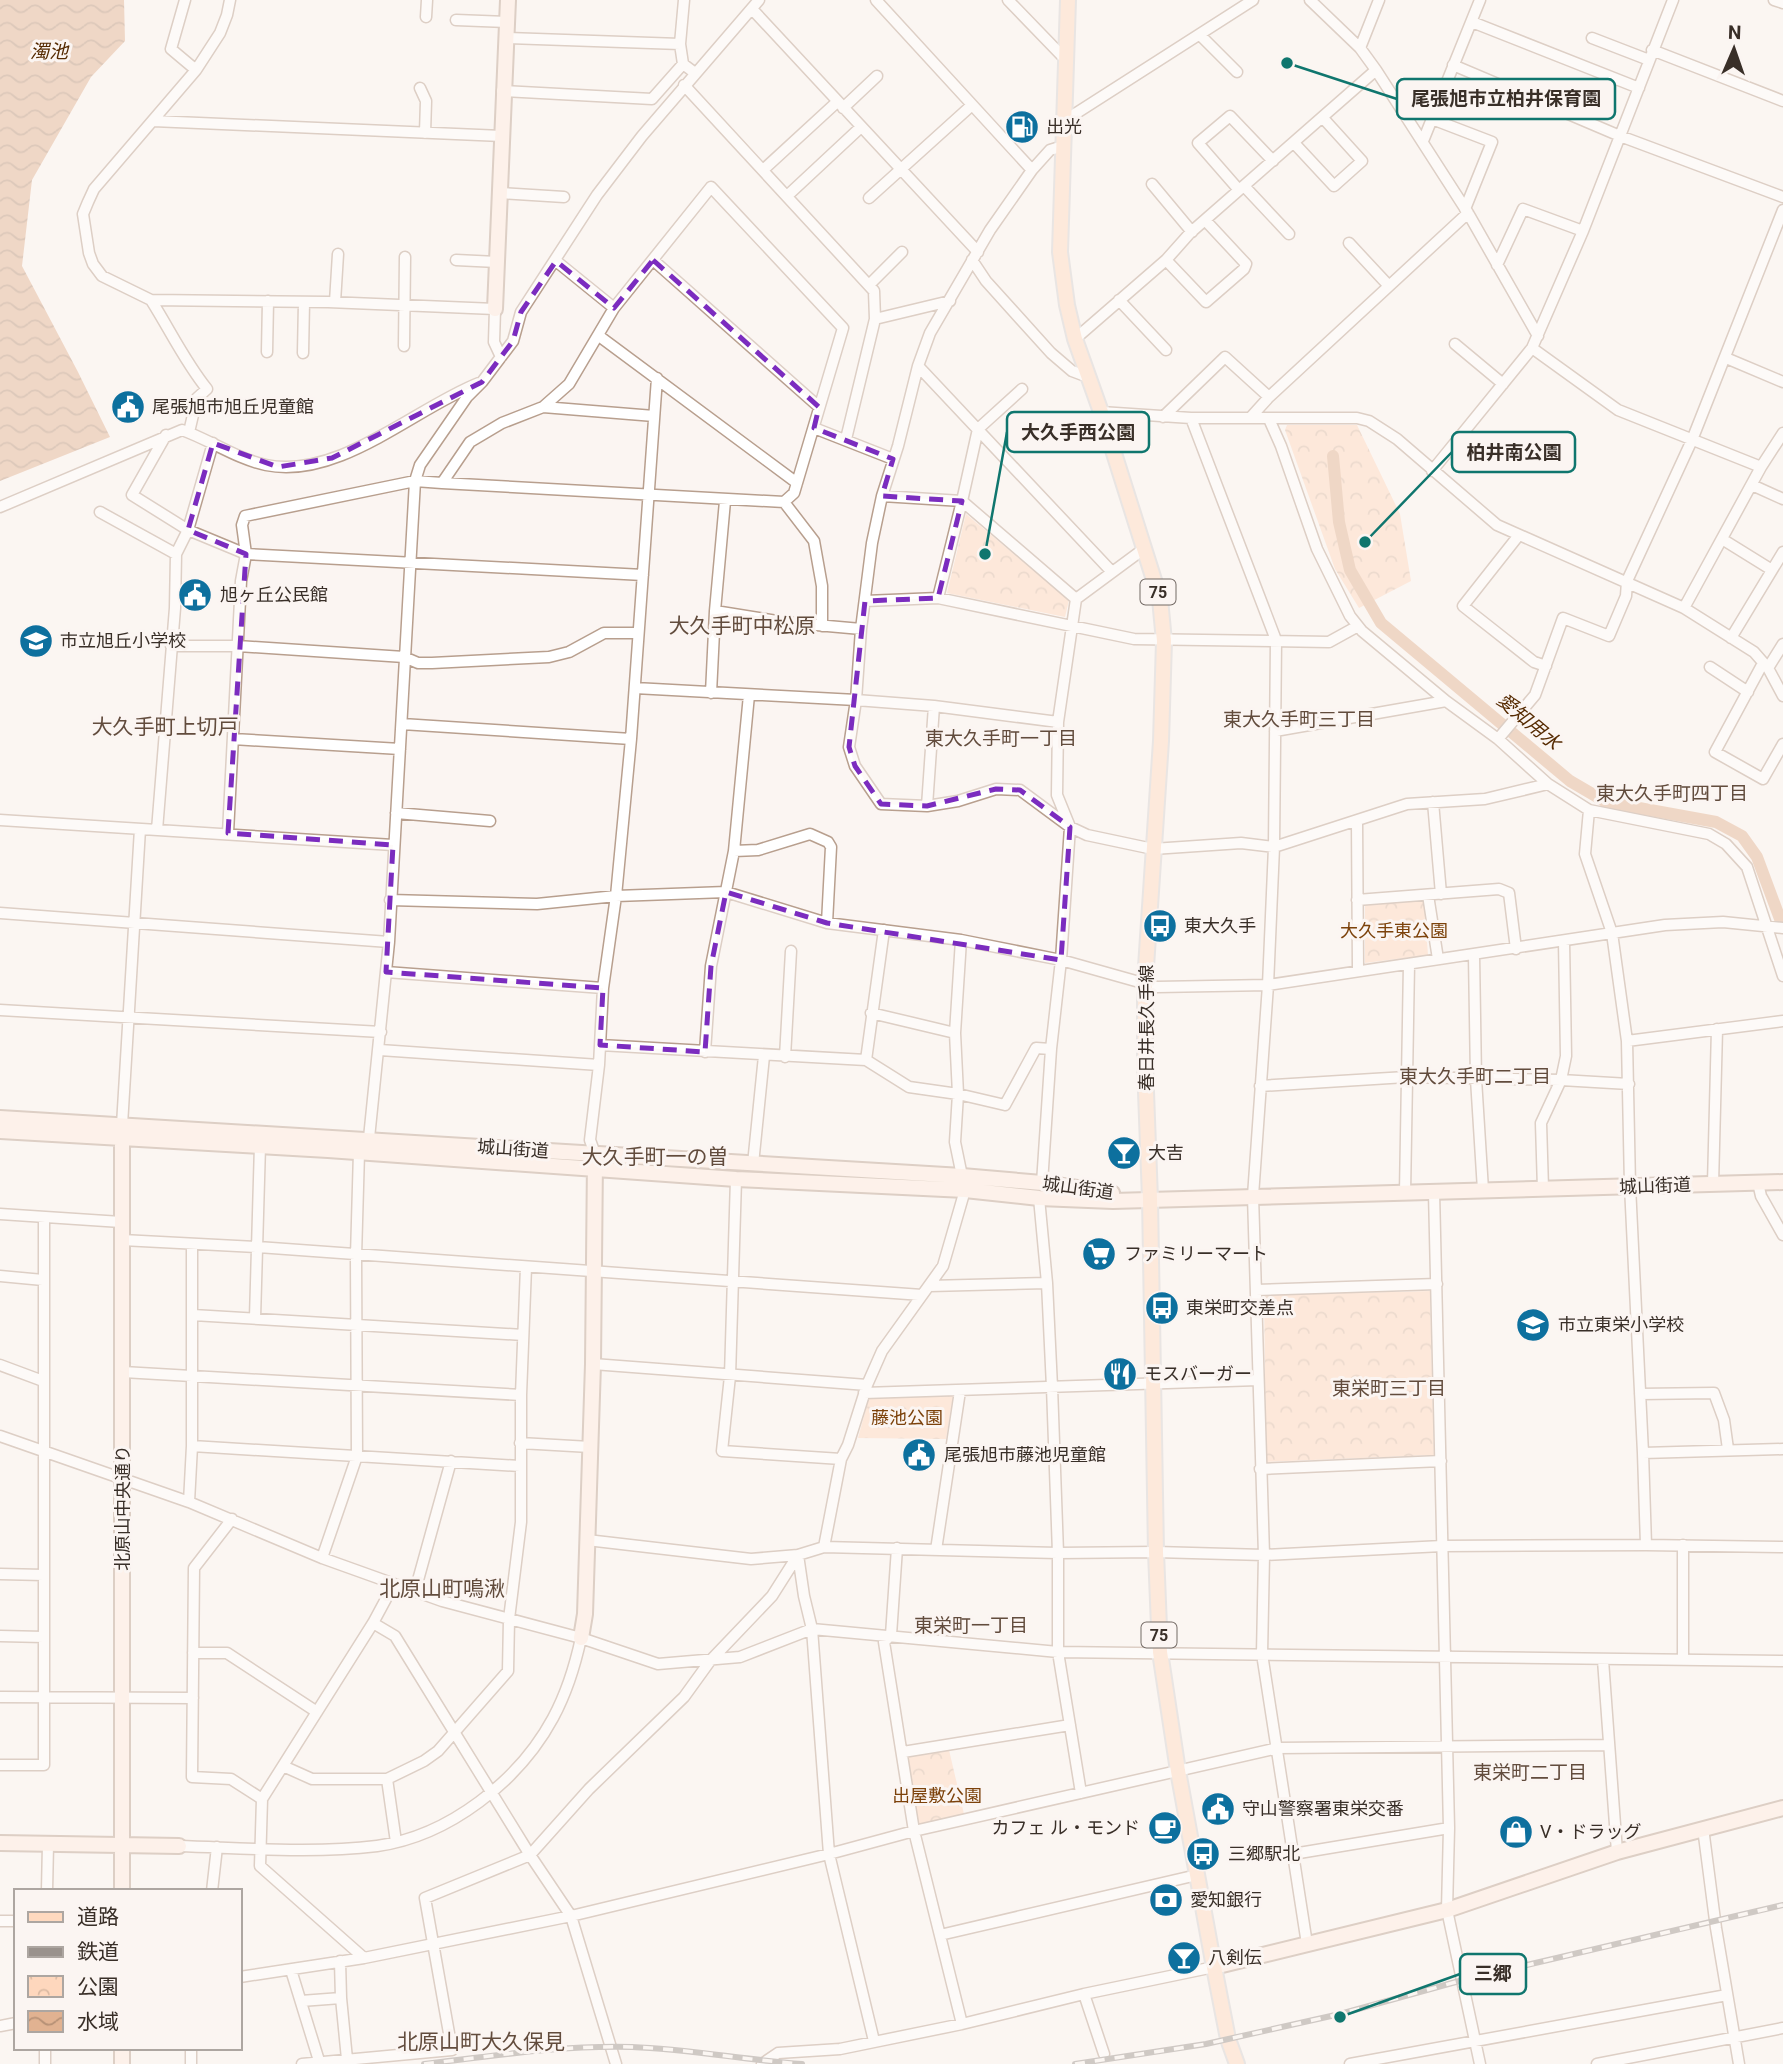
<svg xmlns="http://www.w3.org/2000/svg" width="1783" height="2064" font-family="Roboto,'Noto Sans JP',sans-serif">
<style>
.park{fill:url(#park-crowns)}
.water{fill:url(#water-waves)}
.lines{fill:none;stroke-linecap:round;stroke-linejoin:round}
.canal{stroke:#e1b291;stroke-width:12}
.street-casing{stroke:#b89f8e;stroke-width:13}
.secondary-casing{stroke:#b89f8e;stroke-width:18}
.primary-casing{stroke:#d3d1d0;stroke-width:18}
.street{stroke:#fff;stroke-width:10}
.secondary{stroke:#feecdf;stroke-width:14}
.primary{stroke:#fed9bf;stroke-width:14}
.rail-casing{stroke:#9a928d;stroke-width:6}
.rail{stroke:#fbf5f2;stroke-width:3.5;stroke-dasharray:10;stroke-linecap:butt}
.marked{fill:none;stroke:#7b2cbf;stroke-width:5;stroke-dasharray:14 9;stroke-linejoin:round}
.labels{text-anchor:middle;stroke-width:6;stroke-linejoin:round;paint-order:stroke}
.shield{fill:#fbf5f2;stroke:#736a65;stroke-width:2}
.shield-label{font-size:16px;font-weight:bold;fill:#392f28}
.poi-label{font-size:18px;fill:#392f28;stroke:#fbf5f2;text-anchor:start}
.park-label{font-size:18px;fill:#7c420b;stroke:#fbf5f2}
.street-label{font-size:18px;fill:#392f28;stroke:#fbf5f2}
.water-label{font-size:19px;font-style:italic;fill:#562b02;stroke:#fbf5f2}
.neighbourhood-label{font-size:19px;fill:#624c3d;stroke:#fbf5f2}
.quarter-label{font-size:21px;fill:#624c3d;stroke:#fbf5f2}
.leader{fill:none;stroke:#0f766e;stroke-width:2.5}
.callout-dot{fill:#0f766e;stroke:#fbf5f2;stroke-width:2.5}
.callout{fill:#fbf5f2;stroke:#0f766e;stroke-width:2.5}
.callout-label{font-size:19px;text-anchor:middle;font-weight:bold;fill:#392f28}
</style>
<defs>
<pattern id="park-crowns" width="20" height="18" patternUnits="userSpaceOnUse" patternTransform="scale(1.75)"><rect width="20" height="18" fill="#fed7bd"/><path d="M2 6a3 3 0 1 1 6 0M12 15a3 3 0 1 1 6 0" fill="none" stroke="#dab9a2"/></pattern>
<pattern id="water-waves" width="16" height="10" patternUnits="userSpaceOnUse" patternTransform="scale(1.75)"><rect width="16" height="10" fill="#e1b291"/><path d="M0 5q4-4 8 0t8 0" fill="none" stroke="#b79176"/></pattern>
</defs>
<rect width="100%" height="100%" fill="#fbf5f2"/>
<path class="park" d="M1287,425h70l43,89 11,67 -52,27 -24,-39 -50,-139z
M966,514l103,86 -4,17 -118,-24z
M1365,902h59l4,53 -63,8z
M1430,1291l4,164 -168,7 -2,-167z
M953,1396l-7,43 -88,-1 11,-40z
M949,1750l15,64 -45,12 -11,-70z"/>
<path class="water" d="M0,0h124l1,41 -34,36 -59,103 -10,86 56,106 32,65 -110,44z"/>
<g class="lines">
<path class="canal" d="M1333,456l6,66 11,48 31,53 189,158 36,21 110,20 26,14 15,21 26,70"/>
<g class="street-casing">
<path id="street" d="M185,0l-14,49 25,21
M230,0l-3,15 -7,18 -24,37 -102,119 -6,13 -5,12 6,39 4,11 9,12 49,24 177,2 167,7 -1,33 7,15
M684,0l-4,44 3,20 12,9
M876,0l156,170
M1008,0l58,60
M1310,0l50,48 16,22 92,143 70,123
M1774,0l9,3
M752,9l226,243
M426,17l1,-17
M456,20l51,2
M1472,22l167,66
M1200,35l37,37
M506,38l174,6
M1592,38l57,22
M1360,48l19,-48
M1652,50l131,51
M1453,65l167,71 163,61
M684,85l190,206 1,28 -29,120
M420,88l6,13 -1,32
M502,91l150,8 31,-35
M843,108l34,-32
M1432,119l60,23 -27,67
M153,121l349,15
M1064,121l189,-121
M1423,141l57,-141
M1294,143l40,43 28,-25 -39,-43
M1063,146l-13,4 -18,20 -42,60 -60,103 -12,33 -20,80 -16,50 -10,47 -11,86 -5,71 -7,47 6,19 26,38 46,2 31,-5 38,-12 24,1 50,37 17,8 66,14 88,-6 33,4 133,-43 78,-5 63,-15
M763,170l74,-68
M1152,184l40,48
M1244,186l45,48
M1239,190l-41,-47 32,-27 43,45
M500,193l64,4
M787,196l74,-69
M869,198l103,-93
M1349,243l40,43
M456,260l41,2
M653,260l166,147
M972,260l14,21 65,72 21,18 16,6
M1166,260l40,42 38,-33 2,-5 -41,-44
M556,261l58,47
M1497,265l26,-56 60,22
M870,284l32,-32
M151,300c19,30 34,62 56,89l-10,9 -8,34
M1119,300l47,50
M335,302l3,-48
M875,319l75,-18
M599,336l198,147
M1075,339l91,-79 24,-27 186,-163
M1455,344l48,40
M404,346l1,-89
M1532,348l86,62 143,57
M267,352l1,-51
M303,353l1,-51
M1726,358l57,24
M918,366l194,206
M543,407l111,9
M1101,412l90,6h166l12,3 28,18 100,86 187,83 70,44 14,16 15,28
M1163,417l62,-60 44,40
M1191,418l85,222 -2,207 -6,138 -15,211 11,359 -2,99 45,290
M1250,418l19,-21 199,-184
M1269,419l12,27 36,103 33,67 12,15 84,70 52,38 50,45 41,26 120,24 17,10 21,23 36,109
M814,428l79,31
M166,435l-34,60 56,35 58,24 397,21
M1432,471l100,-123 51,-117 90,-231
M1752,485l31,14
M882,496l80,5 114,98
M784,502l30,39 8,45v40
M0,507l182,-77c28,10 55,29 84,35 73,15 149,-57 213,-82
M100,512l76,42
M1519,535l-56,71 71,56 12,4
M1722,539l50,31
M938,598l24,-97 16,-72 44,-40
M865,601l73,-3 196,41 195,3 29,-16
M1684,608l77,-141 22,-34
M715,611l68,11 78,7
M1731,638l52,-86
M171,646h67l166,11 14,6h14l117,-6 20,-5 35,-19h34
M1763,663l-48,89 48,27 20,-35
M1710,667l38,25
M1768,668l15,-24
M635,688l221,12 78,6 124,16
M711,693l4,-82 10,-110
M402,724l229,15
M1275,731l171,-30
M233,739l167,10
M1498,739l37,-44 28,-77 46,18 17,-40 1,-15 65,-141 91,-230
M1433,802l8,92
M927,806l7,-100
M1589,810l-4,44 27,79 15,108 3,145 13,267 3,92
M396,813l94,8
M0,820l393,25
M1357,821l1,149
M157,830l18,-222 1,-54 12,-24 25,-87
M228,833l13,-252 5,-27 -4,-29 3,-9 170,-35 27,2 342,19 10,-9 49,-165 -132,-141 -97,121 -45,76 -26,23 -41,16 -32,19 -28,41
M734,851l24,-1 52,-16 18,8 3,5 -4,76
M1428,895l10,64
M390,900l147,4 79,-8 110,-4 101,31 134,17 100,20 96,27 111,-2 397,-60 58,-3 60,6
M1357,900l142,-11 10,4 7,56
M0,913l389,29
M961,940l-6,93 3,61 -3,48 7,34
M1474,955l2,124 7,111
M386,972l217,16
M0,1010l381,22
M871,1013l84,20
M1627,1041l156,-20
M600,1045l266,15 43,27 49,7 47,11 31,-57 15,1
M380,1050l219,15
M705,1052l6,-86 23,-115 15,-156
M785,1057l6,-106
M866,1060l18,-130
M1260,1086l146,-9 155,3 68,4
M122,1125l18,-296
M369,1138l20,-196 26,-461 5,-16 47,-68 15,-15 31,-41 8,-29 76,-117 45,-59 117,-136
M595,1154l-5,-14 9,-75 4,-77 13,-92 15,-157 26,-361
M753,1164l11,-108
M736,1179l-6,197 -8,75 119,8
M1042,1183l9,-134 10,-89 9,-133 -13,-32 1,-73 18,-123 69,-51
M1758,1183l3,13 22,39
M1713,1184l4,-155
M1543,1189l-2,-66 20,-43 5,-24 -2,-115
M1434,1192l15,636 -2,82 33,154
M1405,1193l4,-229
M1039,1198l8,85 5,104 6,166v99l23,141
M0,1214l121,8
M122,1240l136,7 664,48
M0,1276l43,4
M929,1286l118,-3
M1256,1290l181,-6
M193,1315l330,20
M255,1318l5,-173
M593,1364l274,21
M0,1365l43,16
M123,1372l398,23
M864,1393l394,-13
M1640,1394l74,-1 10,27 4,29
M0,1436l189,66 133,56 120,43 139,37 77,26 82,-7 72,-28 246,23 725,9
M520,1443l70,4
M192,1446l328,20
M1643,1453l140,-4
M1260,1469l181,-8
M189,1502l3,-56v-202
M232,1519l-38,49 -2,209 39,2 31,20 -2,67 104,92
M587,1540l164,19 47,-4 26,-8 234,6 98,-1 108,3 178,-9 204,-1 137,2
M1683,1545v114
M824,1547l17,-88 7,-14 19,-60 15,-34 61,-85 22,-76
M897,1548l-6,87 -7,7 30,189 48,193
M936,1550l24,-159
M798,1555l6,41 8,33 17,225 45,187
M322,1558l35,-102 -1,-200 3,-104
M0,1574l44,1
M415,1591l36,-130
M373,1623l22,13 135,219 41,61 45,148
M0,1636l44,1
M193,1653h34l90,59
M1603,1660l14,192
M0,1697l193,1
M903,1752l167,-27
M0,1765h44v-547
M283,1766l29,13h75l37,-18 14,-10 70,-80 1,-52 12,-97v-127l5,-128
M387,1779l9,63
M262,1799l111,-176 21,-39
M1703,1828l13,100 23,136
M179,1846c65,2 133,8 198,0 72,-10 142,-65 176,-128 14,-26 22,-52 28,-80
M1293,1854l156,-26
M47,1891l1,-47
M212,1891l5,-44
M0,1921h16
M940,1935l257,-60
M340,1961l1,37 6,61
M291,1970l29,94
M240,1977l124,-19 207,-42 258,-62 85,-23 364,-83 330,-3
M1084,1994l20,60
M301,2001l40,-3
M0,2026l16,-3
M45,2064v-16
M191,2064v-16
M302,2064l150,-14 -27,-152 105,-43 59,-66 95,-92 26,-36 62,-65 26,-41
M762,2064l16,-11 62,-4 122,-25 122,-30 130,-27
M1350,2064l377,-69
M1597,2064l186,-36"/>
</g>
<g class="secondary-casing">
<path id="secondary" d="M495,309l13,-309
M0,1118l962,58 80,7 70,10
M122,1129v762
M0,1131l328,19 408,29 229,11 74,8 74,3 670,-19
M581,1638l4,-24 8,-250 2,-204
M0,1843l179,3
M1214,1967l233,-57 170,-58 166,-44
M122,2048v16"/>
</g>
<g class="primary-casing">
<path id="primary" d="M1068,0l-8,252 7,53 8,34 26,73 59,187 4,42 -3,100 -16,241v83l5,134 6,353 4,100 18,119 36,196 14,72 9,25"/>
</g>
<use href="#street" class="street"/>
<use href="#secondary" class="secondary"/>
<use href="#primary" class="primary"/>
<g class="rail-casing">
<path id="rail" d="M424,2064c68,-8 139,-19 208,-17 57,2 113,13 170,17
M1075,2064l131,-20 134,-30 123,-34 320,-75"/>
</g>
<use href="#rail" class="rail"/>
</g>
<path d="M0 0H1783V2064H0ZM653,260l166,147 -5,21 79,31 -11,37 80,5 -24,97 -73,3 -16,146 6,19 26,38 46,2 69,-17 24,1 50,37 -9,133 -234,-37 -101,-31 -15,74 -6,86 -105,-7 3,-57 -217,-16 7,-127 -165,-12 18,-279 -58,-24 25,-87 65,24 54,-9 150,-76 31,-41 8,-29 35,-51 58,47z" fill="#fbf5f2" fill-opacity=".55" fill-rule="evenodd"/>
<path class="marked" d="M653,260l166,147 -5,21 79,31 -11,37 80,5 -24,97 -73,3 -16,146 6,19 26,38 46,2 69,-17 24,1 50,37 -9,133 -234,-37 -101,-31 -15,74 -6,86 -105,-7 3,-57 -217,-16 7,-127 -165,-12 18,-279 -58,-24 25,-87 65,24 54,-9 150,-76 31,-41 8,-29 35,-51 58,47z"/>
<defs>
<g id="fuel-disc" transform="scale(1.75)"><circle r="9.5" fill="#0d709e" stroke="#fbf5f2"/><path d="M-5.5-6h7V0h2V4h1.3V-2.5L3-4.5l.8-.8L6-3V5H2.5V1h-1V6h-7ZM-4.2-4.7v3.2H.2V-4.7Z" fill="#fff"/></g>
<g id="civic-disc" transform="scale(1.75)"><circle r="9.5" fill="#0d709e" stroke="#fbf5f2"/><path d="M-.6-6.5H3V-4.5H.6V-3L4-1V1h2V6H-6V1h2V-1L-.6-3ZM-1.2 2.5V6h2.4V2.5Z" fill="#fff"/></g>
<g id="school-disc" transform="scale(1.75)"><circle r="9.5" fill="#0d709e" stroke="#fbf5f2"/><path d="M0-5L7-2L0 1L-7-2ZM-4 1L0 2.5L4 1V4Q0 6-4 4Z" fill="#fff"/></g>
<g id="bus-disc" transform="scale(1.75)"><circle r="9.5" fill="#0d709e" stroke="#fbf5f2"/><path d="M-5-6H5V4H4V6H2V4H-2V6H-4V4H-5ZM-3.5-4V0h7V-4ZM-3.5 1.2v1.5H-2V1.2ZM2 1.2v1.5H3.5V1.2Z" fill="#fff"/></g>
<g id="bar-disc" transform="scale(1.75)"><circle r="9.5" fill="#0d709e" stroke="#fbf5f2"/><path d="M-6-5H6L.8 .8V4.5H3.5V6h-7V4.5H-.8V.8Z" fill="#fff"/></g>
<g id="supermarket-disc" transform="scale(1.75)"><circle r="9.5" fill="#0d709e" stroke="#fbf5f2"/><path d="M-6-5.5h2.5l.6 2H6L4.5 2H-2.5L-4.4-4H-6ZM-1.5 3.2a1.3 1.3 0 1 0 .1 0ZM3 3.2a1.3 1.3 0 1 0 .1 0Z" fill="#fff"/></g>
<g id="restaurant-disc" transform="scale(1.75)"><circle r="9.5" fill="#0d709e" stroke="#fbf5f2"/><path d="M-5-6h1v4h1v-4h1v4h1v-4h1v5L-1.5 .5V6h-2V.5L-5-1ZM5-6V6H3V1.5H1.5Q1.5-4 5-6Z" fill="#fff"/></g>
<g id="cafe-disc" transform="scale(1.75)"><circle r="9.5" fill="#0d709e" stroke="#fbf5f2"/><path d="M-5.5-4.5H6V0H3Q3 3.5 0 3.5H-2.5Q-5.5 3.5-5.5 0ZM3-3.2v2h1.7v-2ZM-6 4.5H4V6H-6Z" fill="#fff"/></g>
<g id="shop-disc" transform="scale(1.75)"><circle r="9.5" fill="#0d709e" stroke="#fbf5f2"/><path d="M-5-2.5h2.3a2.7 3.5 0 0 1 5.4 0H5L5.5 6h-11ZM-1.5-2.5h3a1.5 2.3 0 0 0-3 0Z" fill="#fff"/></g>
<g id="bank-disc" transform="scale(1.75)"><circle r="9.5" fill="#0d709e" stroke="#fbf5f2"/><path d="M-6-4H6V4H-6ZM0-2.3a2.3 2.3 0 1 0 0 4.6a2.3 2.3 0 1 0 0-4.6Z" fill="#fff"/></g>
</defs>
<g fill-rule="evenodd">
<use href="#fuel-disc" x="1022" y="127"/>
<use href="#civic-disc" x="128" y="407"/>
<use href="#civic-disc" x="195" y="595"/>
<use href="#school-disc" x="36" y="641"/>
<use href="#bus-disc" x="1160" y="926"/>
<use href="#bar-disc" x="1124" y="1153"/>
<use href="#supermarket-disc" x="1099" y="1254"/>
<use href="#bus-disc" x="1162" y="1308"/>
<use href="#school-disc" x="1533" y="1325"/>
<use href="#restaurant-disc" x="1120" y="1374"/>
<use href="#civic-disc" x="919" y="1455"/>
<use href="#civic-disc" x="1218" y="1809"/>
<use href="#cafe-disc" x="1165" y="1828"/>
<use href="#shop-disc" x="1516" y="1832"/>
<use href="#bus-disc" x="1203" y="1854"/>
<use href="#bank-disc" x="1166" y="1900"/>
<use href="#bar-disc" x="1184" y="1958"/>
</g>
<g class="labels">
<g class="shield">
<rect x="1140.5" y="579.5" width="35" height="25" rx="5"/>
<rect x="1141.5" y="1622.5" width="35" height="25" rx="5"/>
</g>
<g class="shield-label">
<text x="1158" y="598">75</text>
<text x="1159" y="1641">75</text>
</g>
<g class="poi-label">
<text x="1046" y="133">出光</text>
<text x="152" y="413">尾張旭市旭丘児童館</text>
<text x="220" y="601">旭ヶ丘公民館</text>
<text x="60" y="647">市立旭丘小学校</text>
<text x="1184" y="932">東大久手</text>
<text x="1148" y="1159">大吉</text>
<text x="1124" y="1260">ファミリーマート</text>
<text x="1186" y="1314">東栄町交差点</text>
<text x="1558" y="1331">市立東栄小学校</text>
<text x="1144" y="1380">モスバーガー</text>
<text x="944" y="1461">尾張旭市藤池児童館</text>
<text x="1242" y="1815">守山警察署東栄交番</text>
<text x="1140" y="1834" text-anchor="end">カフェ ル・モンド</text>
<text x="1540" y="1838">V・ドラッグ</text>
<text x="1228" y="1860">三郷駅北</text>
<text x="1190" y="1906">愛知銀行</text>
<text x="1208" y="1964">八剣伝</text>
</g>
<g class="park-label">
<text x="1394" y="937">大久手東公園</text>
<text x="907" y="1424">藤池公園</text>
<text x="937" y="1802">出屋敷公園</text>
</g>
<g class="street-label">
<text transform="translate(1147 1028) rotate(-90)" y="6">春日井長久手線</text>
<text transform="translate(513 1149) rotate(4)" y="6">城山街道</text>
<text transform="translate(1655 1186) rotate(-2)" y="6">城山街道</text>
<text transform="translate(1078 1188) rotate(8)" y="6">城山街道</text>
<text transform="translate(123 1508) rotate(-90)" y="6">北原山中央通り</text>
</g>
<g class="water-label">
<text x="49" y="58">濁池</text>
<text transform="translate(1529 721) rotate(40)" y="7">愛知用水</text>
</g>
<g class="neighbourhood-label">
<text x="1299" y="726">東大久手町三丁目</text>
<text x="1001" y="745">東大久手町一丁目</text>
<text x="1672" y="800">東大久手町四丁目</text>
<text x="1475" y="1083">東大久手町二丁目</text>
<text x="1389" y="1395">東栄町三丁目</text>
<text x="971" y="1632">東栄町一丁目</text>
<text x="1530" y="1779">東栄町二丁目</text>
</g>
<g class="quarter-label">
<text x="742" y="633">大久手町中松原</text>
<text x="165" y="734">大久手町上切戸</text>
<text x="655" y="1164">大久手町一の曽</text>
<text x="442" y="1596">北原山町鳴湫</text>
<text x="481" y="2049">北原山町大久保見</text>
</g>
</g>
<path class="leader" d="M1287 63L1397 99M985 554L1007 432M1365 542L1452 452M1340 2017L1460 1974"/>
<g class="callout-dot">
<circle cx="1287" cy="63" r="7"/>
<circle cx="985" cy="554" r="7"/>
<circle cx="1365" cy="542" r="7"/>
<circle cx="1340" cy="2017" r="7"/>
</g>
<g class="callout">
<rect x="1397" y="79" width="218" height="40" rx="7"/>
<rect x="1007" y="412" width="142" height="40" rx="7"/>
<rect x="1452" y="432" width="123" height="40" rx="7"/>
<rect x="1460" y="1954" width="66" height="40" rx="7"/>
</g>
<g class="callout-label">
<text x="1506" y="105">尾張旭市立柏井保育園</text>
<text x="1078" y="439">大久手西公園</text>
<text x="1514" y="459">柏井南公園</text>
<text x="1493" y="1980">三郷</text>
</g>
<rect x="14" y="1889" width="228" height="161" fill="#fbf5f2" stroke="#ada6a1" stroke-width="2"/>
<rect x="28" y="1912" width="35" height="10" fill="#fed9bf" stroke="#ada6a1" stroke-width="2"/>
<text x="77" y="1924" font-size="21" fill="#392f28">道路</text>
<rect x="28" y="1947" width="35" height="10" fill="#9a928d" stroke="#ada6a1" stroke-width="2"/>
<text x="77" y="1959" font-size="21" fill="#392f28">鉄道</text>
<rect x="28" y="1976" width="35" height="21" fill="url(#park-crowns)" stroke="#ada6a1" stroke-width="2"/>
<text x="77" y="1994" font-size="21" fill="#392f28">公園</text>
<rect x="28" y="2011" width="35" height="21" fill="url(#water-waves)" stroke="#ada6a1" stroke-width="2"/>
<text x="77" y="2029" font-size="21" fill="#392f28">水域</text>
<g transform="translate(1734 49) rotate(2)" stroke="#fbf5f2" stroke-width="5" paint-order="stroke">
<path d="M0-5L12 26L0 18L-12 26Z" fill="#392f28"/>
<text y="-10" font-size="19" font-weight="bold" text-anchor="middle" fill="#392f28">N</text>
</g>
</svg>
